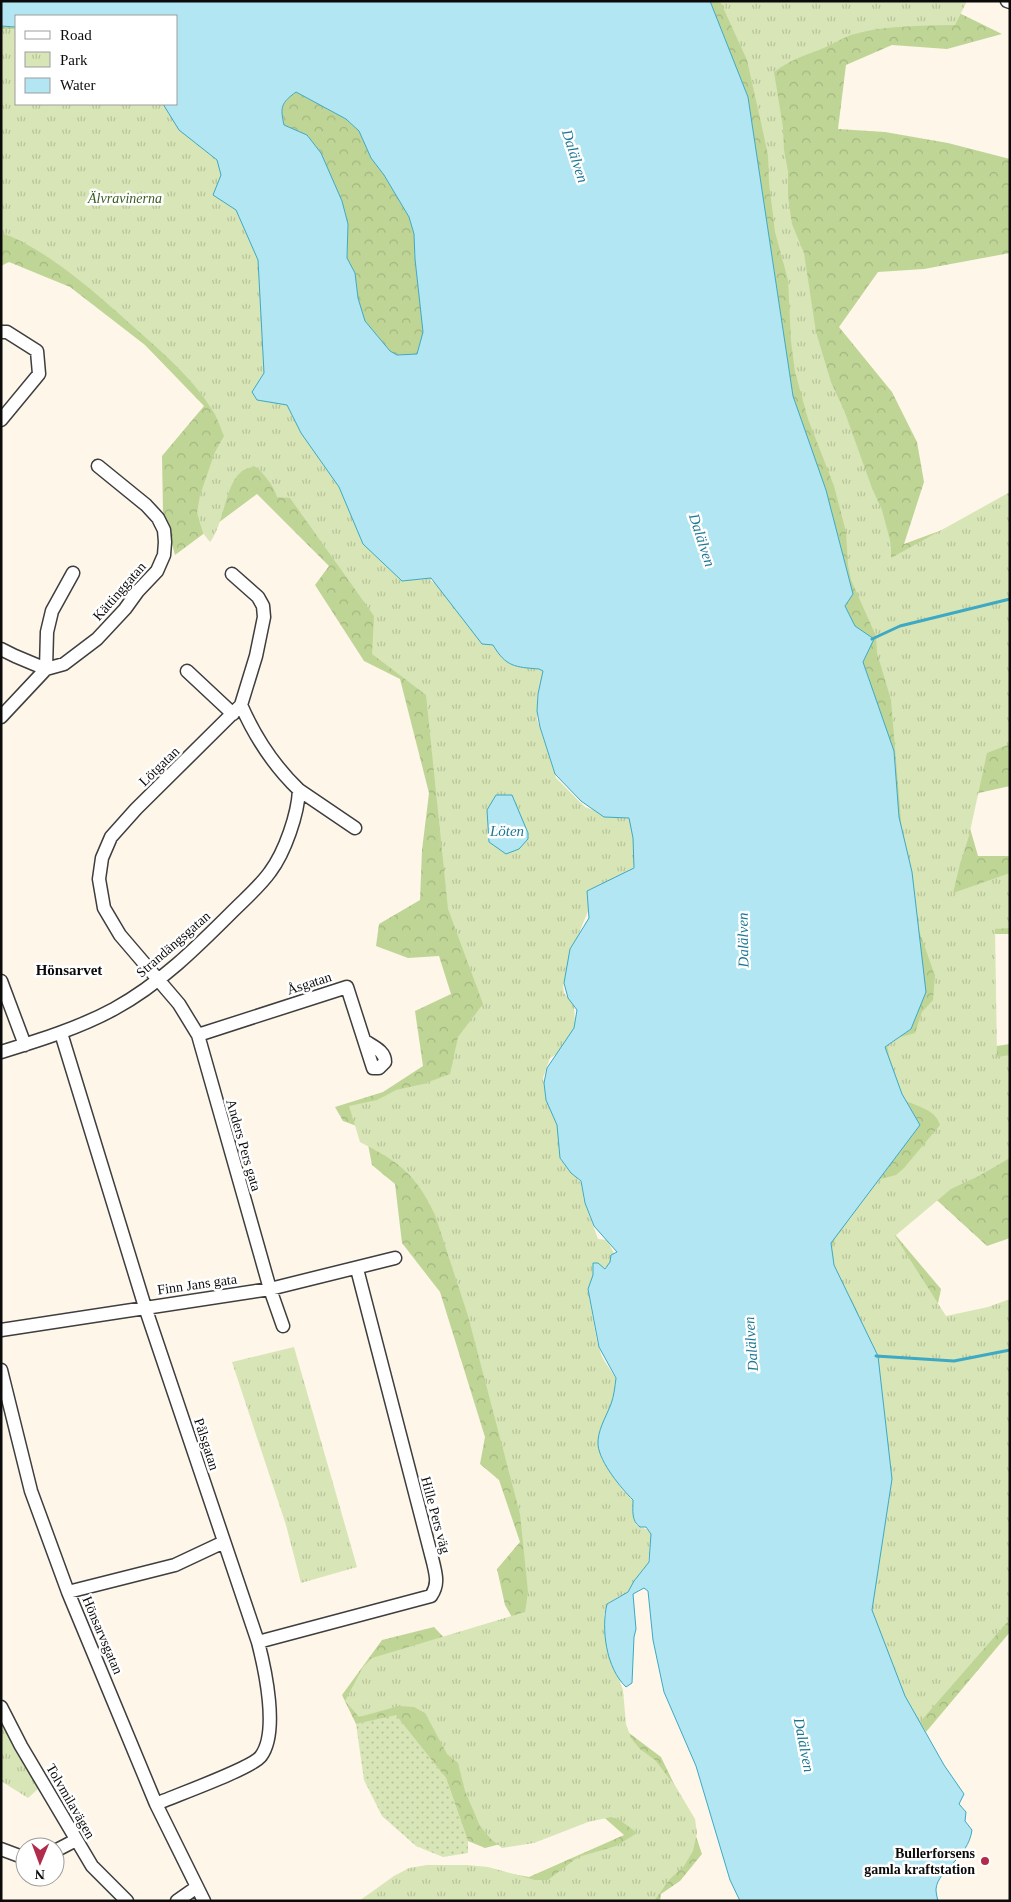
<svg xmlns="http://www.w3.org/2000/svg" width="1011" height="1902" font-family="'Times New Roman',serif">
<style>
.grass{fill:url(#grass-dots)}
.forest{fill:url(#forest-crowns)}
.park{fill:url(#park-tufts)}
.water{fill:#b1e6f2;stroke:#3da9c4;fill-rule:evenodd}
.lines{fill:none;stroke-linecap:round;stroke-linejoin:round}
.stream{stroke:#3da9c4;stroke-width:3}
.minor-casing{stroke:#3e3e3e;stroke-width:15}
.minor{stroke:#fff;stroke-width:12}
.poi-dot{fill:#b12c4c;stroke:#fff;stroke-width:2}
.labels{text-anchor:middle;stroke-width:5;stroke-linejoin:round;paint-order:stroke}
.park-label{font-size:14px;font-style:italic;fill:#395d20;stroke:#fff}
.street-label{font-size:14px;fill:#0b0b0b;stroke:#fff}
.poi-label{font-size:14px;font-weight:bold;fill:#0b0b0b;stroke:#fff;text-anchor:end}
.water-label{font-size:15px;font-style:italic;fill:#1c7794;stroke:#fff}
.neighbourhood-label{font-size:15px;font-weight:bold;fill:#0b0b0b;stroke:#fff}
</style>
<defs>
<pattern id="grass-dots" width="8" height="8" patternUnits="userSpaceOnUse" patternTransform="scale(1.25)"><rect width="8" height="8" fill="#d8e5b6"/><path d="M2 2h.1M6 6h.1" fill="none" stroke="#b8c39b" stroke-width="1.8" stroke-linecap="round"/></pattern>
<pattern id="forest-crowns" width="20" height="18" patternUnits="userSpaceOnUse" patternTransform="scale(1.25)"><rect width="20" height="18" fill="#bfd596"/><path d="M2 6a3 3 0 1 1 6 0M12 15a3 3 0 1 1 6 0" fill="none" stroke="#a3b680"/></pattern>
<pattern id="park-tufts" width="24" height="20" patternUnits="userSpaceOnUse" patternTransform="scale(1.25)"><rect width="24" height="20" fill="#d8e5b6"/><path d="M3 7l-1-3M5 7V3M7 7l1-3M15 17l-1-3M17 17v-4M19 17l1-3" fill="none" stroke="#b8c39b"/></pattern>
</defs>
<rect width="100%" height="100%" fill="#fef6e9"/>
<path class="grass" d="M396,1714l50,64 22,63v12l-25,4 -27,-11 -34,-30 -18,-36 -8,-56z"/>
<path class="forest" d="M710,1h213l26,7 53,26 -55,15 -55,-4 -46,20 -8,64 47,3 63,11 62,16v94l-86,16 -46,3 -39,55 53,65 25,50 7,40 -20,62 106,-39v281l-49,11 17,59h32v78h-26l-1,114 27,-4v194l-23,8 -59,-54 -41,33 54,64 -8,38 77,-20v325l-84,100 -21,-36 -74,-453 89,-118 -18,-31 -17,-47 26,-18 1,-157 -13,-55 -5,-66 -31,-89 11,-23 -19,-13 -10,-20 8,-12 -27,-104 -33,-94 -45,-299z
M1,26l15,1v77l242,156 6,113 138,208 29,-3 -19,62 103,348 55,332 29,283 22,124 40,30 27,56 14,41 -22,27 -19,13 -1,7h-280l80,-36 69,12 95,-42 -25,-22 -71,24 -43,11 -17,-7 -22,-63 -50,-63 -40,9 -14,-29 40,-55 52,-13 17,18 65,-21 -11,-19 -8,-36 23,-27 -21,-62 -19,-16 5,-27 -45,-145 -38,-49 -7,-59 -23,-19 -7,-36 -22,-8 -8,-14 48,-15 40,-26 -8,-55 36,-17 -12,-38 -31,2 -32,-12 3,-22 41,-24 2,-50 7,-57 -29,-114 -36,-18 -49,-76 14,-19 -72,-72 -82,61 -12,-44 -1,-55 42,-50 -59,-61 -75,-58 -61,-25 -8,4z
M296,92l50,27 13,12 12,27 13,17 25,42 5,17 1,25 8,73 -6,22 -20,1 -7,-4 -25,-30 -7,-23 -3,-25 -8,-15 1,-34 -6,-23 -21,-48 -14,-18 -23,-10c-4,-18 -3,-22 12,-33z"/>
<path class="park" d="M720,1h247l-12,24c-35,1 -71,0 -104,10 -11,4 -21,11 -32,15 -17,6 -30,11 -45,22l9,55 1,23 4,21v26l4,27 12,29 12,79 15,50 13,28 28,78 10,22 9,34v14l119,-66v252l-23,9 -18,83 -9,28 -7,29 57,-20v55l-15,1 2,128 13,-2v103l-33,19 -26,12 -56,47 51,80 42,-9 22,-8v320l-97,111 -44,-93 -7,-303 -3,-19 -7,-15 -18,-24 -3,-25 4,-12 13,-18 1,-6 20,-33 27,-7 8,-7 36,-43c-5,-16 -22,-18 -36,-25l-15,-44 -2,-13 3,-3 25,-7 7,-21 11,-12 2,-24 -19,-54 -13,-78 -12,-144 -14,-47 -1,-17 -25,-56 -3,-15 -2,-33 -12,-46 -26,-67 -13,-47 -4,-31 -3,-61 -13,-48 -6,-49 -1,-28 -7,-32 -14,-63z
M1,29h15v75h154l51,49 18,60 27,60 -6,36 29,94 111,152 28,24 112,69 3,25 -6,24v22l19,59 29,29 25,9 20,1 10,11 -6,37 -3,7 -43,39 -18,44 -7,31 1,7 10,12 1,19 -6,23 -19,11 -7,20 3,22 11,20 3,15v24l21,24 3,18 14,38 9,1 8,15 -4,12 -13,1 -5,5 1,8 -5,15 8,45 5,16 14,22 -1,17 -14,61 21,32 13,14 -1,17 2,5 12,5 3,4 -3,30 -7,8 -13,23 -8,1 -12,7 -4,12 12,56 7,19 3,34 5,14 9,11 15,11 21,27 19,32 2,14 -4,18 -9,15 -14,13 -16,22h-295l35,-25 15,-8 18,-3h40l21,2 47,13h13l30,-23 38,-11 21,-13 -17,-13 -9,-3 -23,5 -54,21 -32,5 -11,-9 -11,-13 -15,-35 -7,-28 -11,-9 -22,-41 -11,-6 -15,-1 -40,11 -14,-16 18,-34 9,-9 153,-46 3,-20 -8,-78 -52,-198 -33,-101c-19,-41 -36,-53 -75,-73l-11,-36 28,-6 19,-10 27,-6 27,-10 8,-37 25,-33 -35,-95 -22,-214 -54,-41 2,-38 -84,-118 -13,-1c-3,-11 -14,-25 -23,-31 -4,2 -11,3 -14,7 -15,13 -16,51 -30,69l-7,-9 -6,-20 3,-18 15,-43 9,-16c-4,-9 -7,-20 -13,-28 -19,-30 -47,-54 -74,-78 -34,-31 -92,-83 -136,-97z
M294,1347l63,220 -56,16 -15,-58 -54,-163z
M1,1721l38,67 -11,10 -27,-17z"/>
<path class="water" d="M1,1h709l38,96 45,299 33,94 27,104 -8,12 10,20 19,13 -11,23 31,89 5,66 13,55 14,120 -15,37 -26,18 17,47 18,31 -89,118 3,22 44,91 14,123 -20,131 33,86 39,69 20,29 -5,10 7,8 -1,9 7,9c-4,29 -34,39 -36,59 0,4 1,8 2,12h-198l-10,-21 -34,-114 -32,-74 -11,-52 -5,-49 -4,-3 -11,6 3,35 -2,8 -2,46 -6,4c-20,-19 -25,-58 -19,-83l21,-12 6,-11 15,-19 2,-28 -5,-7h-6c-9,-6 -7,-17 -7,-27 -12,-12 -33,-37 -35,-55 -1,-14 8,-28 13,-41 3,-8 4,-18 5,-26l-17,-31 -11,-58 5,-14v-12h5l7,6 5,-7 1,-7 6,-3 -23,-26 -9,-23 -4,-22 -10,-8 -11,-15 -3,-33 -11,-25 -2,-17 3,-15 27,-40 3,-18 -9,-12 -4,-15 6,-34 19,-31 -2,-27 47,-23 -1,-30 -4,-20 -25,-1 -23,-16 -26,-27 -15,-47 -3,-16 1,-17 5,-23 -4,-2c-24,-2 -33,-2 -46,-24l-11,-1 -51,-66 -29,3 -39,-37 -24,-57 -38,-54 -14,-28 -30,-5 -5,-8 12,-19 -6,-113 -22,-50 -23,-15 8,-20 -4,-15 -38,-30 -16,-26h13v-88h-160v11l-15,-1zM296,92l50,27 13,12 12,27 13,17 25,42 5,17 1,25 8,73 -6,22 -20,1 -7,-4 -25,-30 -7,-23 -3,-25 -8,-15 1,-34 -6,-23 -21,-48 -14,-18 -23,-10c-4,-18 -3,-22 12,-33z
M496,795h16l16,38v6l-9,10 -13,5 -17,-12 -2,-32z"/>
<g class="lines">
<path class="stream" d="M872,639l28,-13 110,-27
M876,1356l78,5 56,-11"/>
<g class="minor-casing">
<path id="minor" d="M1007,1l3,1
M1,332h6l30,19 2,23 -38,46
M232,574l26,23 5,9 1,11 -8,39 -15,49 -105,104 -25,28 -9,21 -3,21 5,29 16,27 59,69 19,31 72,254 13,37
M1,649l14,7 31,13 1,-37 5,-21 21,-38
M187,671l46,43
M1,717l45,-48 18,-5 33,-25 28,-30 13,-18 19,-20 7,-16 1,-13 -1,-12 -6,-12 -12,-13 -48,-39
M299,790l56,38
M1,981l24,64
M61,1033l84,274 113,335c7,27 21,90 3,114 -8,12 -87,40 -105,48
M198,1035l149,-48 26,81h6l6,-6c0,-11 -11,-15 -20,-21
M1,1052c39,-12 78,-24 113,-43 46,-25 83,-62 120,-99 12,-12 26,-24 36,-38 15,-20 28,-58 29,-82 -25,-24 -44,-53 -58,-85
M1,1330l269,-41 125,-31
M1,1370l30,121 37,101 88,212 48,97
M68,1592l107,-27 49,-23
M258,1642l173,-46c8,-12 5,-21 2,-34l-76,-293
M1,1707l20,39 71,120 35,35
M1,1849l24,9
M55,1851l21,-11
M177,1901l20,-14"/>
</g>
<use href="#minor" class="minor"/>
</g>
<circle class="poi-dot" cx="985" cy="1861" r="5"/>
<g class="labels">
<g class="park-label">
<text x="125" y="203">Älvravinerna</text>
</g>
<g class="street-label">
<text transform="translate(119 591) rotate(-49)" y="5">Kättinggatan</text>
<text transform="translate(159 766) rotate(-44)" y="5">Lötgatan</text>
<text transform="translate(173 944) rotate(-41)" y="5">Strandängsgatan</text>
<text transform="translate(309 983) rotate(-18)" y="5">Åsgatan</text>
<text transform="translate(244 1145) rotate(74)" y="5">Anders Pers gata</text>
<text transform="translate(197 1284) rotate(-8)" y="5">Finn Jans gata</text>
<text transform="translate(207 1444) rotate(72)" y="5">Pålsgatan</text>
<text transform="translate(436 1515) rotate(75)" y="5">Hille Pers väg</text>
<text transform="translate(103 1635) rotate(67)" y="5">Hönsarvsgatan</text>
<text transform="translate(71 1801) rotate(60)" y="5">Tolvmilavägen</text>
</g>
<g class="poi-label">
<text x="975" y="1858">Bullerforsens<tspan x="975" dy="16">gamla kraftstation</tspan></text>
</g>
<g class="water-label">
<text transform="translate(575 156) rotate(72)" y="5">Dalälven</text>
<text transform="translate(702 540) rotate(72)" y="5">Dalälven</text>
<text x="507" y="836">Löten</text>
<text transform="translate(743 940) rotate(-91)" y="5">Dalälven</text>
<text transform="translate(751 1344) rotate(-94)" y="5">Dalälven</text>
<text transform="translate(804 1745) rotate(79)" y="5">Dalälven</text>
</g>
<g class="neighbourhood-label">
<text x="69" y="975">Hönsarvet</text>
</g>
</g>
<rect width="1011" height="1902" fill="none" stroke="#0b0b0b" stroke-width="5"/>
<rect x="15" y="15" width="162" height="90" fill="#ffffff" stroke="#9d9d9d"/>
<rect x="25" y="31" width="25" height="8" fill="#ffffff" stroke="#9d9d9d"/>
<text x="60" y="40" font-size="15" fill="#0b0b0b">Road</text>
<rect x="25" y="52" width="25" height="15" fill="url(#park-tufts)" stroke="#9d9d9d"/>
<text x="60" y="65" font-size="15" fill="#0b0b0b">Park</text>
<rect x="25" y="78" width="25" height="15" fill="#b1e6f2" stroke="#9d9d9d"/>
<text x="60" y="90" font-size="15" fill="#0b0b0b">Water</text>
<g transform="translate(40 1862) rotate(181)"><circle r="24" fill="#ffffff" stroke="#9d9d9d"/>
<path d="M0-4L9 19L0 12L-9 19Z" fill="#b12c4c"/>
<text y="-8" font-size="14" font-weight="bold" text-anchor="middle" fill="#0b0b0b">N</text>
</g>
</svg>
